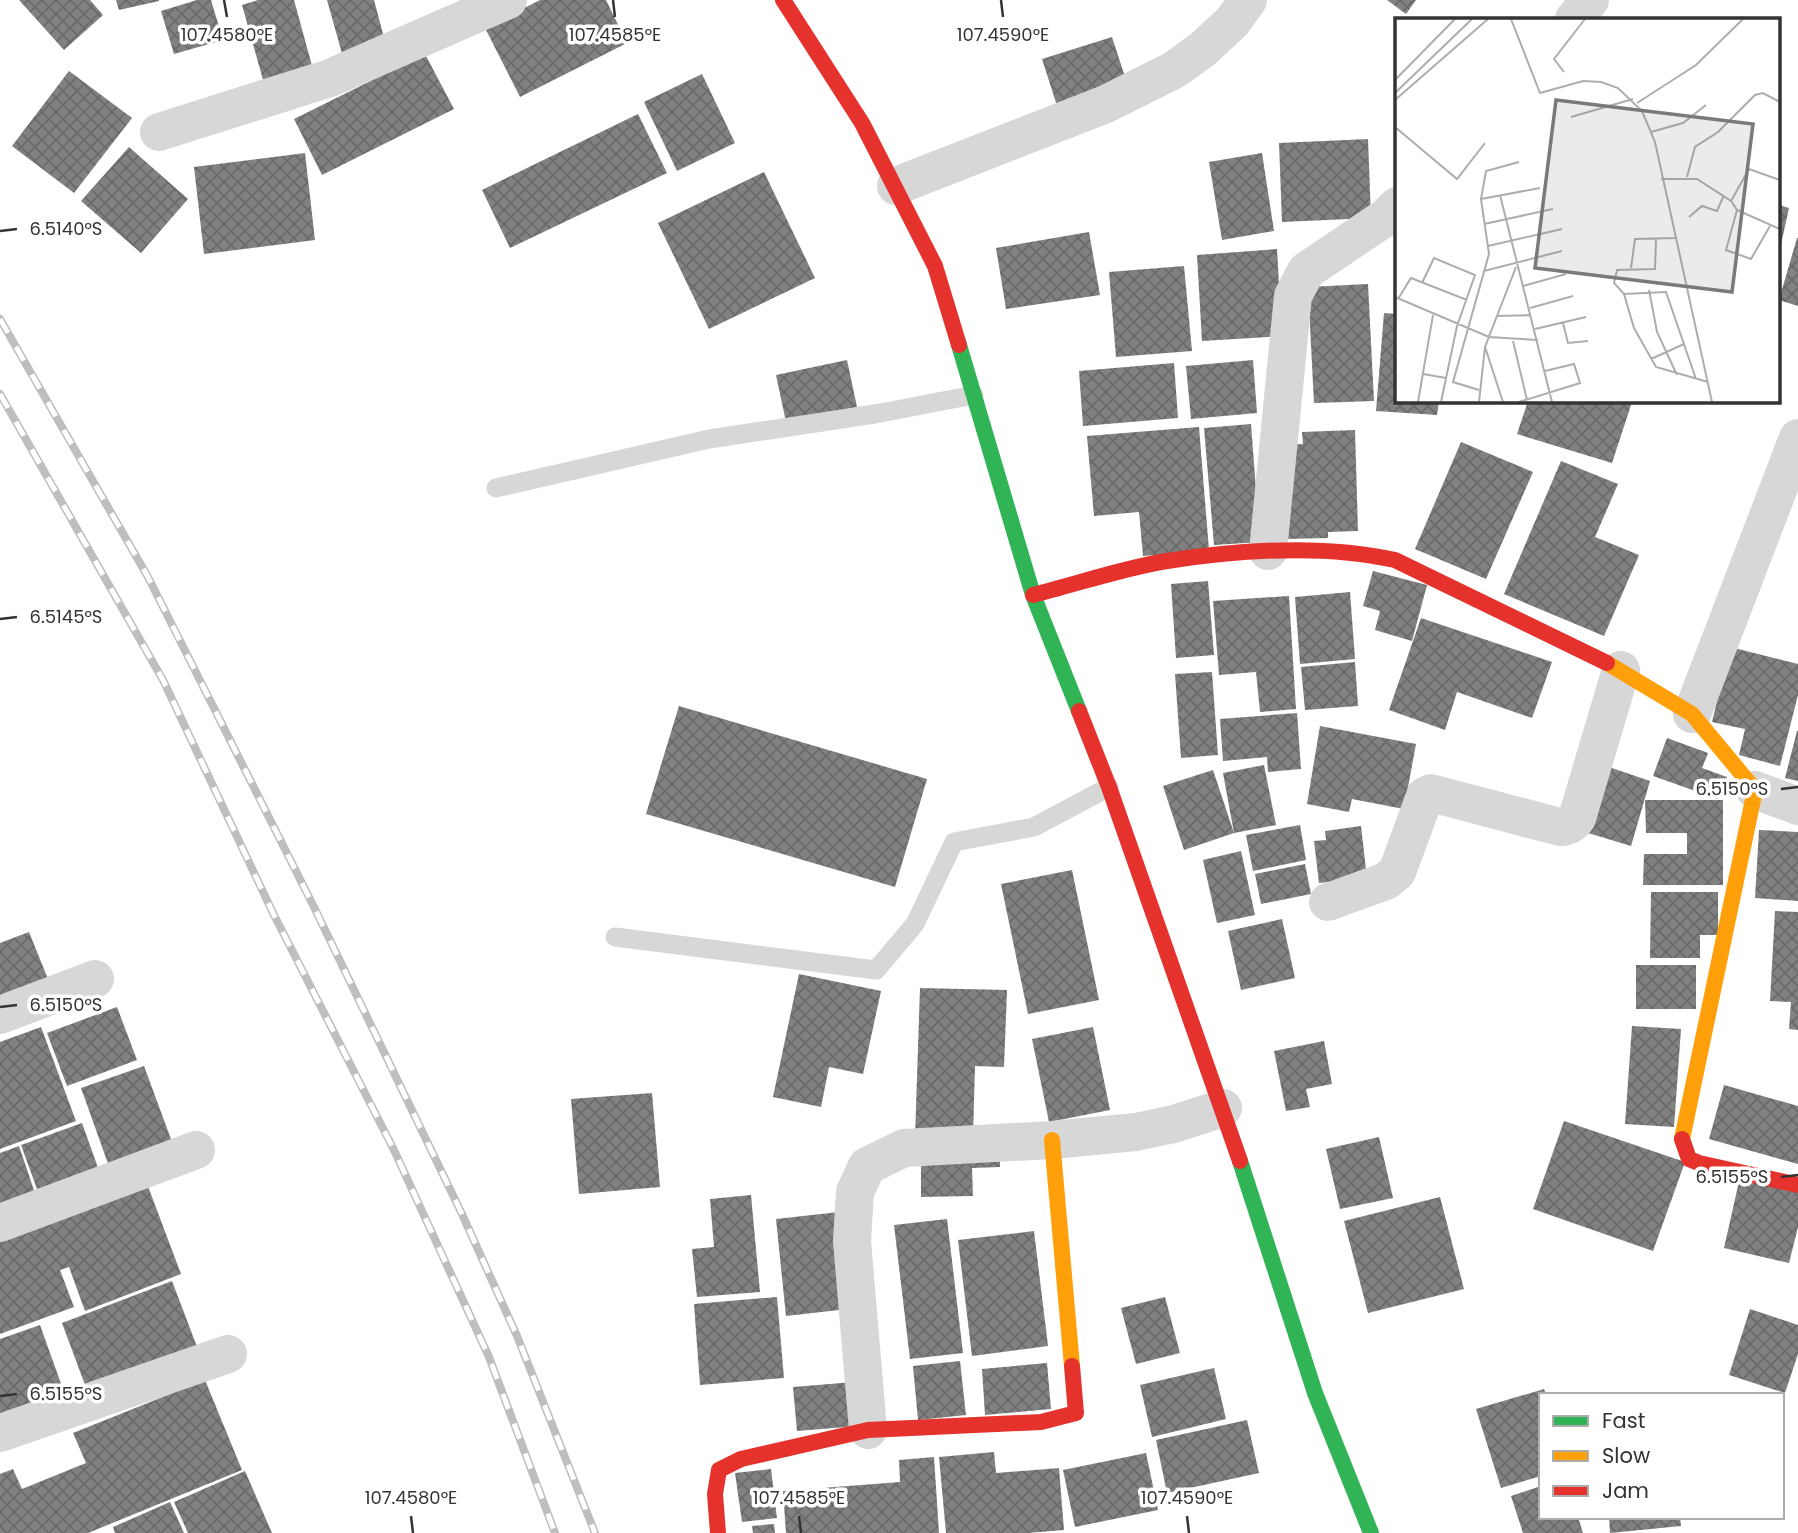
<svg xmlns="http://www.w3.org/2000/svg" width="1798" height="1533" font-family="Poppins,sans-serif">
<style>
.building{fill:url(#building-cross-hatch)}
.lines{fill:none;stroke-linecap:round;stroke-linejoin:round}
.lane{stroke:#d7d7d7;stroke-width:19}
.street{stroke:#d7d7d7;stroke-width:38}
.fast{stroke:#30b455;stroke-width:16}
.slow{stroke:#ff9f0a;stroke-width:16}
.jam{stroke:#e5322d;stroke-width:16}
.rail-casing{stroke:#bebebe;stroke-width:8}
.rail{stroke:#fff;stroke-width:5;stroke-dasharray:16;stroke-linecap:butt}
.ticks{fill:none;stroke:#333;stroke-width:2.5}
.inset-road{fill:none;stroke:#adadad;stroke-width:2}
.view{fill:#7a7a7a;fill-opacity:0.15;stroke:#7a7a7a;stroke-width:3.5}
.inset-edge{fill:none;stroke:#333;stroke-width:3.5}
.ticks-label{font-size:18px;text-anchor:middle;fill:#333;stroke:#fff;stroke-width:7;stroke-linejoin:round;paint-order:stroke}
</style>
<defs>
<pattern id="building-cross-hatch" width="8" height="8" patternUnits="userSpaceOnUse" patternTransform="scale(1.75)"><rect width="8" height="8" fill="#818181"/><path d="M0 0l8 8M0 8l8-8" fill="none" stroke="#6a6a6a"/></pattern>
</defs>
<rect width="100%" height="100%" fill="#fff"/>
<path class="building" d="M19,0h71l13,15 -39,35z
M116,0h43v1l-40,9z
M197,0h14l12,40 -49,14 -13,-43z
M258,0h36l20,73 -49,14 -23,-82z
M327,0h47l12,45 -43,12z
M540,0h66l21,43 -107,54 -35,-69z
M1387,0h29l-10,14z
M1112,37l17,52 -70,23 -17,-53z
M425,54l29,55 -132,66 -28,-56z
M69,71l63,47 -58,75 -62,-47z
M702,74l33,69 -58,28 -33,-69z
M638,114l29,59 -157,75 -28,-58z
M1368,139l3,79 -89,4 -3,-79z
M129,147l59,52 -47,54 -60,-52z
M305,153l10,87 -111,14 -10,-87z
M1262,153l12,78 -52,9 -13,-78z
M764,172l51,106 -106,51 -51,-106z
M1779,205l10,3 -9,41h-1z
M1089,232l11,63 -94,14 -10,-61z
M1797,238h1v68l-19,-6z
M1277,249l5,87 -80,5 -5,-86z
M1184,266l8,85 -76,6 -7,-85z
M1368,284l6,117 -60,2 -6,-116z
M1384,313l13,1v87h42l-2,14 -61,-4z
M847,360l10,47 -71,15 -10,-47z
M1253,360l4,53 -66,6 -5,-53z
M1174,363l4,55 -95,8 -4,-55z
M1528,401l104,1 -20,61 -95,-29z
M1251,424l9,118 -46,3 -10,-117z
M1199,427l10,123 -66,6 -4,-44 -45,4 -7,-80z
M1355,430l3,101 -30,1v6l-42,1 -3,-94 20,-1 -1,-12z
M1461,442l72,30 -47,107 -71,-30z
M1561,461l57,23 -23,53 44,18 -35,81 -100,-42z
M1373,571l54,14 -15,56 -37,-11 5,-19 -17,-5z
M1208,581l6,74 -38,3 -5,-74z
M1350,592l5,67 -55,5 -5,-67z
M1289,596l7,113 -36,3 -4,-40 -37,3 -6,-74z
M1421,618l131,44 -20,56 -75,-26 -12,38 -56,-20z
M1730,647l68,17v31l-18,71 -41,-11 6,-26 -33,-7z
M1355,662l3,44 -53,4 -4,-43z
M1212,672l6,83 -37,3 -6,-84z
M679,706l248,73 -32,108 -249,-73z
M1297,713l4,56 -33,3 -1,-15 -44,4 -3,-42z
M1320,726l96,18 -12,65 -52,-10 -3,13 -42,-8z
M1797,731h1v50l-13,-3z
M1667,738l41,15 -6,15 25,9 -9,22 -65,-23z
M1264,765l12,60 -42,8 -50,17 -21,-64 50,-16 21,63 -11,-60z
M1609,767l41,14 -19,65 -43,-13z
M1645,800h78v85h-80l1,-31h43v-21h-41z
M1300,825l6,35 -53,11 -7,-36z
M1361,826l6,52 -48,5 -5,-42 12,-1 -1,-9z
M1759,830l39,2v69l-43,-3z
M1241,851l14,64 -38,8 -14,-63z
M1305,864l6,30 -50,10 -6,-30z
M1072,870l27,130 -71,14 -27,-130z
M1651,892h67v43h-18v23h-50z
M1775,911l23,1v118l-9,-1 2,-27 -21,-1z
M1282,919l13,59 -54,12 -13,-59z
M29,932l21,52 -50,20v-61z
M1636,965h60v44h-60z
M799,974l82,17 -18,83 -34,-7 -8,40 -48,-10z
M920,988l87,2 -3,77 -29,-1 -2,72 -58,-1z
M117,1007l20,53 -70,26 -20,-53z
M1632,1026l49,3 -7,98 -49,-3z
M41,1027l35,94 -76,28v-107z
M1093,1027l17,83 -61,12 -17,-83z
M1324,1041l8,43 -26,5 4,18 -24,4 -12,-60z
M144,1066l31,84 -64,22 -30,-84z
M1724,1085l74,21v58l-89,-25z
M652,1093l8,94 -81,7 -8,-95z
M1564,1121l121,41 -32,89 -120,-42z
M82,1123l20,56 -61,21 -20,-55z
M1379,1137l14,61 -53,11 -14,-60z
M19,1146l17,50 -36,13v-56z
M921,1149h79v18l-28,1 1,28 -52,1z
M1740,1177l58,14v36l-9,36 -65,-15z
M146,1181l35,93 -96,37 -16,-44 -9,3 14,37 -74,27v-98z
M751,1195l9,97 -63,5 -5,-48 22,-2 -4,-48z
M1440,1197l24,92 -96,24 -24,-92z
M839,1212l9,97 -62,7 -10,-97z
M947,1219l16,134 -53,6 -16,-134z
M1034,1231l14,115 -76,10 -14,-116z
M172,1281l27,71 -111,41 -26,-70z
M777,1297l7,81 -84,7 -6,-81z
M1165,1297l15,56 -44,11 -15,-56z
M1750,1309l48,16v29l-13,39 -56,-18z
M40,1325l24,67 -64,24v-77z
M960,1361l6,54 -48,5 -5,-54z
M1047,1363l4,46 -66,6 -3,-46z
M1214,1368l12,51 -74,18 -12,-52z
M205,1380l37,90 -154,63h-88v-59l13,-5 9,20 64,-26 -13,-30z
M854,1382l4,44 -61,5 -4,-44z
M1544,1389l2,6h-5v81l-40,12 -25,-79z
M1247,1420l12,53 -92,20 -11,-53z
M994,1452l2,21 63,-5 5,62 -36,3h-82l-7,-76z
M1146,1453l12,57 -83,17 -12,-57z
M934,1457l5,76h-153l-3,-42 117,-9 -1,-22z
M771,1469l6,49 -35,4 -7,-49z
M245,1471l27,62h-84l-14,-31z
M1541,1486v31h37l5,16h-60l-12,-37z
M170,1502l14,31h-69l-2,-6z
M1609,1517h71l1,9 -71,7z
M774,1524l1,9h-22l-1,-7z"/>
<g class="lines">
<path class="lane" d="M496,488l213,-49 166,-25 99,-19
M615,937l261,33 39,-46 39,-82 80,-15 75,-40"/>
<path class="street" d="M1574,19l16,-19
M159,132l171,-54 178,-78
M896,186l210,-82 68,-34 29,-21 29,-27 16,-22
M1268,551l25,-255 13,-25 80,-54 11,-11
M1692,714l106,-276
M1755,790l43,16
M1328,902l58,-21 11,-9 28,-76 6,-3 129,34c8,0 12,-2 17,-9l44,-148
M0,1015l95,-36
M0,1223l196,-73
M868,1430l-16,-189 3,-49 12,-26 37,-18 148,-8 84,-8 38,-8 49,-16
M0,1433l228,-79"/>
<path class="fast" d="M959,345l74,250 46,116
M1240,1161l75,232 56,140"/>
<path class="slow" d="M1607,663l85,51 63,76 -73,349
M1052,1140l20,226"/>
<path class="jam" d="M783,0l79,123 73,143 24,79
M1033,595c44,-11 90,-27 134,-34 72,-11 157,-17 228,-1l212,103
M1079,711l30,76 131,374
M1682,1139l7,20 10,4 99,22
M718,1533l-3,-39 4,-24 22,-11 127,-29 173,-8 35,-9 -4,-47"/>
<g class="rail-casing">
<path id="rail" d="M0,319l148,258 166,330 148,307 55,122 78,197
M0,394l163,286 110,233 121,237 95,207 66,176"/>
</g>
<use href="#rail" class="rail"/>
</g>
<path class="ticks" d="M224,0l3,17M613,0l2,17M1001,0l2,17M0,231l17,-2M0,619l17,-2M1781,789l17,-2M0,1007l17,-2M1781,1177l17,-2M0,1396l17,-2M411,1516l2,17M799,1516l2,17M1187,1516l2,17"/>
<g transform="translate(1395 18)">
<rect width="385" height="385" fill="#fff"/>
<path class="inset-road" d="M116,1l29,74 43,-12 18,1 17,6 24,23 13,31 57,260M169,54l-10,-13 31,-40M0,62l60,-61M0,75l77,-74M0,82l93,-81M242,85l59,-38 47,-46M176,99l62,-18M0,109l62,52 28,-36M256,114l32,-9 23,-18M124,144l-33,9 -5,28 59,-11M292,159l8,-30 23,-15 37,-37 8,-2 17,9M266,161h36l34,22 6,9 -11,40 25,9 19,-33M105,177l52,207M336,183l18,-32 31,11M342,192l43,19M294,199l13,-11 15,5 7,-16M89,206l69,-15M261,221l-1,30 -38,1 -3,13 10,11 42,-2 30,87M93,228l74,-17M236,250l4,-29 40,-1M89,253l78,-20M27,265l12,-25 41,17 -18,51 -16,76M128,268l43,-12M254,272l8,42 20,43M229,276l10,34 22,39 52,15M0,279l94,40 49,3M3,281l13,-21 56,22M135,290l43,-12M101,298l35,-1M168,305l5,20 20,-2M140,311l51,-12M118,323l14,59M90,329l18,55M256,341l33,-15M28,356l23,4M84,372l-26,-8 36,-128 -8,-55M23,384l15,-87M84,384l6,-55 31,-80M124,384l61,-19 -6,-19 -29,7"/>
<path class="view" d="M161,82l197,24 -21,168 -197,-24z"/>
<rect width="385" height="385" class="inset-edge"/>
</g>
<g class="ticks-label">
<text x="227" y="41">107.4580°E</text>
<text x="615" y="41">107.4585°E</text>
<text x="1003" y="41">107.4590°E</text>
<text x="66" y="235">6.5140°S</text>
<text x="66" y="623">6.5145°S</text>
<text x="1732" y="795">6.5150°S</text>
<text x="66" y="1011">6.5150°S</text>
<text x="1732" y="1183">6.5155°S</text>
<text x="66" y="1400">6.5155°S</text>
<text x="411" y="1504">107.4580°E</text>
<text x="799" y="1504">107.4585°E</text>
<text x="1187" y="1504">107.4590°E</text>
</g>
<rect x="1539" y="1393" width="245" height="126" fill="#ffffff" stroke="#adadad" stroke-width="2"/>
<rect x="1553" y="1416" width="35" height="10" fill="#30b455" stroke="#adadad" stroke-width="2"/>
<text x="1602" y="1428" font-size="21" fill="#333333">Fast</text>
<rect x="1553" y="1451" width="35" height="10" fill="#ff9f0a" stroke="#adadad" stroke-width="2"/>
<text x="1602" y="1463" font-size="21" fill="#333333">Slow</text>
<rect x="1553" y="1486" width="35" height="10" fill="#e5322d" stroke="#adadad" stroke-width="2"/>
<text x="1602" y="1498" font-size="21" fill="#333333">Jam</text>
</svg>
